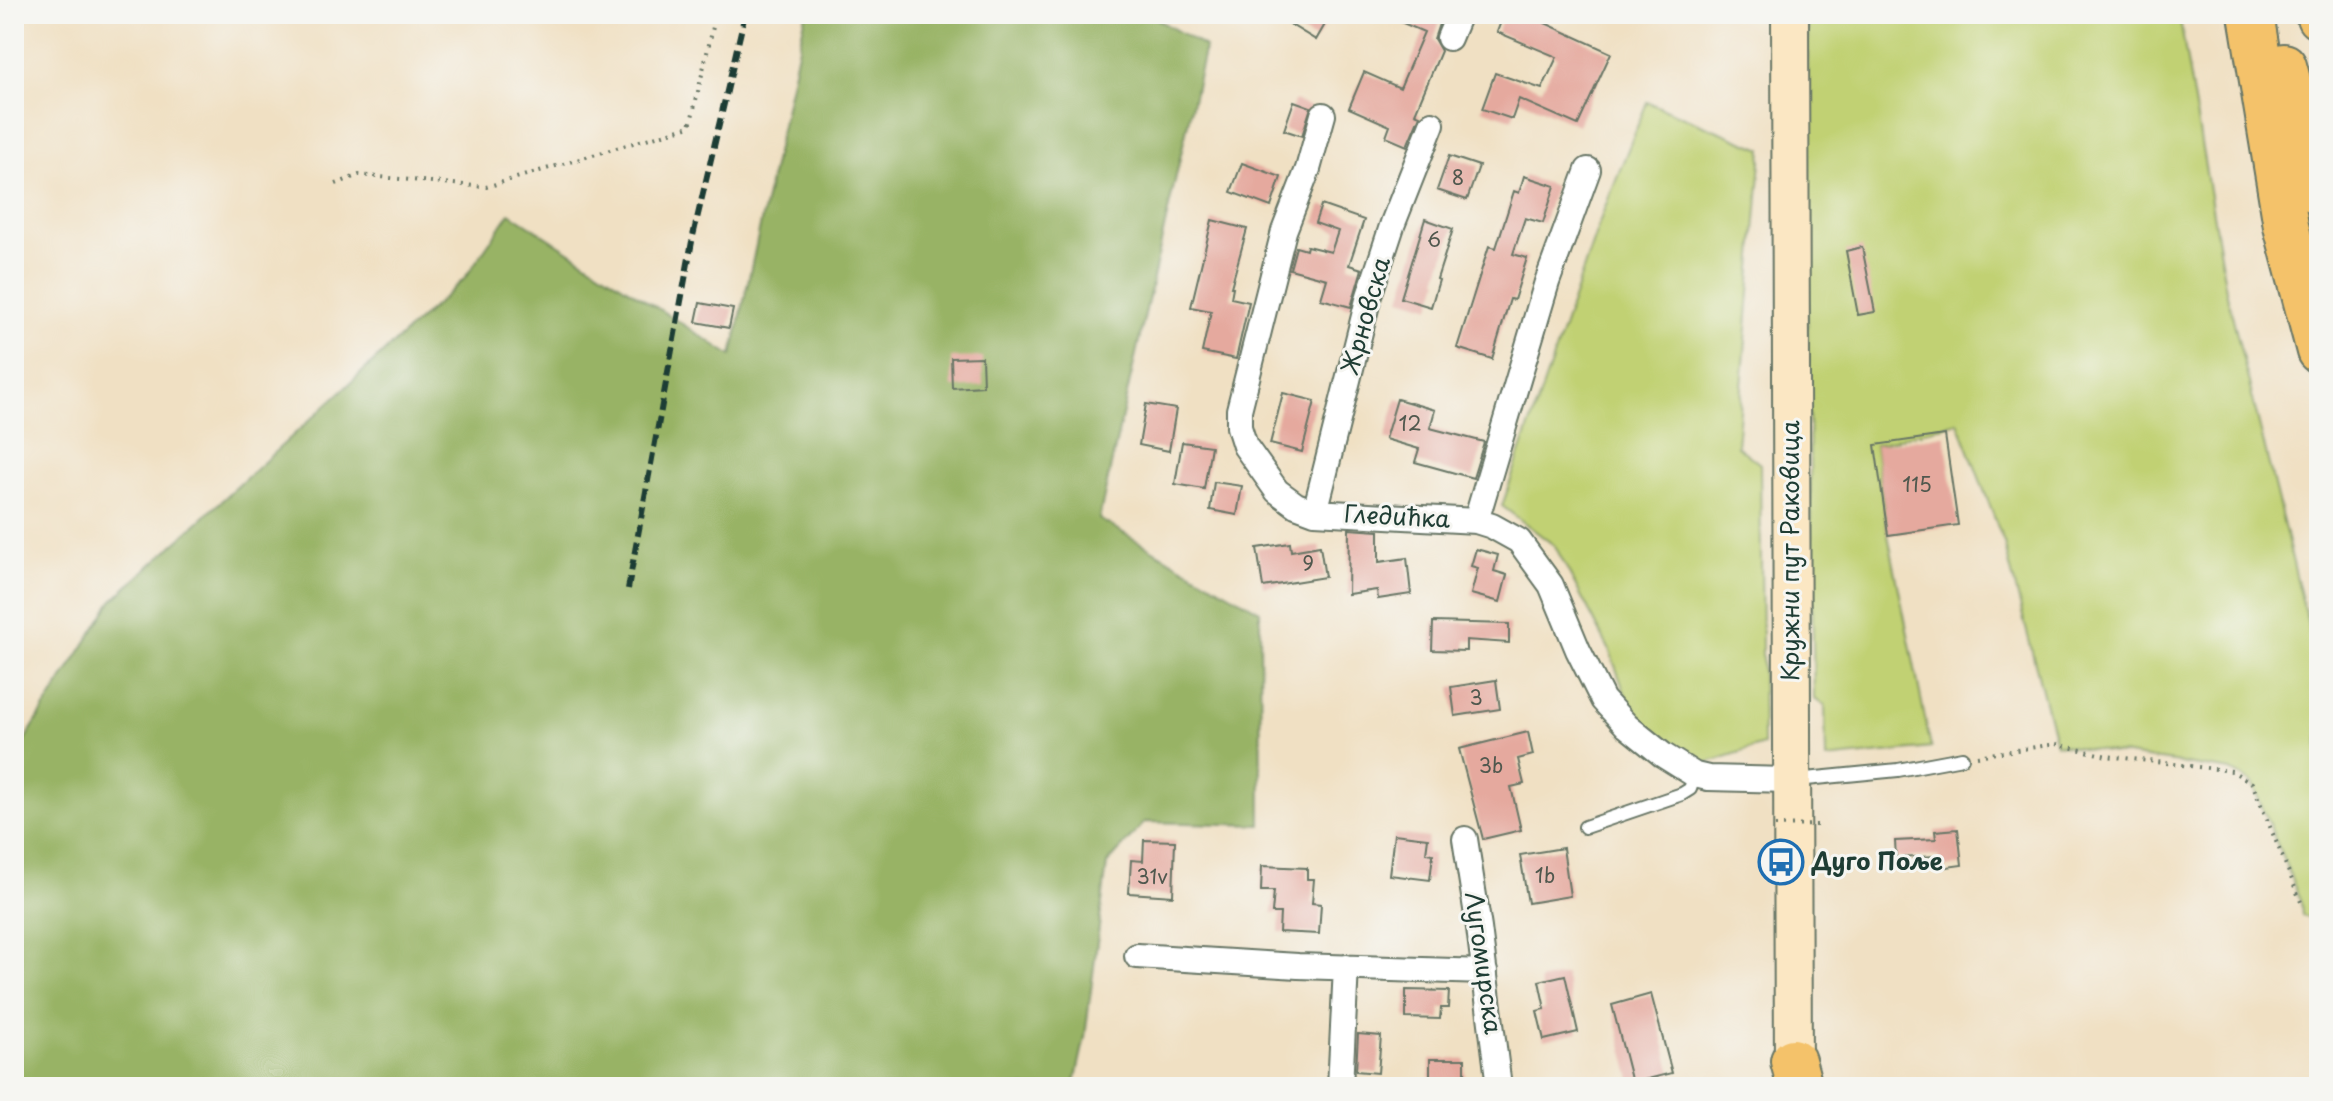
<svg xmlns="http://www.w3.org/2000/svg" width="2333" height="1101" font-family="'Playpen Sans',sans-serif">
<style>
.green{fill:#c1d173;stroke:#708754;stroke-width:2}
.forest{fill:#98b365;stroke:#5c784c;stroke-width:2}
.building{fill:#e5a99e}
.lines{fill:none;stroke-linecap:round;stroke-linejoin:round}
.service-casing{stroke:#687666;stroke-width:16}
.minor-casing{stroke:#687666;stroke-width:28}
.secondary-casing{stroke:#687666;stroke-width:40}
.motorway-casing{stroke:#687666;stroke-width:48}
.path{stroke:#687666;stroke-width:4;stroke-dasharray:2 6;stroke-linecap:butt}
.service{stroke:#fff;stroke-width:12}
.minor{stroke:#fff;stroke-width:24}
.secondary{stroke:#fbe7c3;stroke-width:36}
.motorway{stroke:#f4c26a;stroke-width:44}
.rail{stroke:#1f3d34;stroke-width:6;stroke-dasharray:12 6;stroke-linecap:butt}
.path-bridge{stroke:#687666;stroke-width:4;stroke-dasharray:2 6;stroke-linecap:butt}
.labels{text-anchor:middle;stroke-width:6;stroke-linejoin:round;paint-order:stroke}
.number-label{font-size:20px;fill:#50584e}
.street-label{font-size:24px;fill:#1f3d34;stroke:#f6f6f2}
.poi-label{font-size:24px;font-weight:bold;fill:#1f3d34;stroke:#f6f6f2;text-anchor:start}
</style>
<rect width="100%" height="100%" fill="#f6f6f2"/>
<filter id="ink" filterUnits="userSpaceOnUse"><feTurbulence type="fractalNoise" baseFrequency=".0125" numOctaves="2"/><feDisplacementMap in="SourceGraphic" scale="16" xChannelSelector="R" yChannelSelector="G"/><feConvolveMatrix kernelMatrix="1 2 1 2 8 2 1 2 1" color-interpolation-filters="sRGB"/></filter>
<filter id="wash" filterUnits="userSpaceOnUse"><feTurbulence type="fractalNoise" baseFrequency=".006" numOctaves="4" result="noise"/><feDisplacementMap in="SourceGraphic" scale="32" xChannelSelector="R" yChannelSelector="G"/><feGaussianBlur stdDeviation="1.8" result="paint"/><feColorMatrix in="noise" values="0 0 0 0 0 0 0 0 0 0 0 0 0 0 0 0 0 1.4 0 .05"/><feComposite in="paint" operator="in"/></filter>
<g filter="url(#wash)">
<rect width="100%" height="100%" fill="#f0e0c3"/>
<path class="green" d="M1808,14h371l47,276 93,379v252l-17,-5 -1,-14 -49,-119 -21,-12 -175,-27 -52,-201 -46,-121 -83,23 13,90 43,213 -105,11 -1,-54 -11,-6 -8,-463z
M1647,102l115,47 -25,297 23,18 3,281 -66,21 -62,-45 -26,-72 -54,-103 -53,-40 101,-294z"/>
<path class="forest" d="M806,14h342l57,33 -106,472 161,92 1,214 -116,-3 -38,42 -22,173 -11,50h-1060v-330l98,-156 352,-322 46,-66 222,143z"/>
<g id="blocks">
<path class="building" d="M1273,14h58l-15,26z
M1382,14l60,1 -8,24 7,12 -26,62 5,2 -13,31 -21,-9 4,-11 -41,-18 15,-36 36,16 24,-56z
M1504,14h45l-4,9 66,30 -33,72 -59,-26 -7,20 -30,-10 13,-36 47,16 15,-32 -60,-25z
M1294,101l17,6 -9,29 -18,-6z
M1449,156l30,10 -12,34 -30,-10z
M1242,163l39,14 -10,30 -40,-15z
M1524,176l31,10 -12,37 -18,-5 -12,36 14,4 -13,42 -4,-1 -18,60 -35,-11 32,-102 7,2 18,-57 5,2z
M1321,205l43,15 -15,45 13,4 -11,38 -30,-8 6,-20 -37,-10 6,-22 10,3 1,-4 24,6 7,-21 -23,-8z
M1425,219l28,10 -16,50 2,1 -8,27 -30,-9z
M1212,220l35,9 -16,58h2l-2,11 18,4 -13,57 -34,-7 9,-41 -20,-4z
M1862,247l13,65 -17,3 -12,-64z
M700,303l33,6 -4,19 -33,-6z
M982,357l1,29 -31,2 -1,-30z
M1283,393l32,8 -13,51 -32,-8z
M1397,399l38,11 -5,18 54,14 -11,36 -58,-16 4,-13 -34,-10z
M1146,404l30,5 -7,42 -30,-6z
M1945,435l13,90 -70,10 -13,-90z
M1182,442l29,4 -7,43 -29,-5z
M1214,482l28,4 -5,29 -27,-5z
M1349,529l30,2v31l28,-4 4,36 -33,5 -1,-9 -29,4z
M1290,543l1,8 29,-5 5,31 -62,10 -6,-39z
M1476,549l22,6 -4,16 13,4 -7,27 -29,-8 7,-26 -7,-2z
M1433,622l76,2v19l-43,-3v11l-34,-1z
M1496,680l4,29 -45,7 -4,-29z
M1528,732l5,23 -15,4 6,25 -13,3 10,43 -38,9 -24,-90z
M1958,829l4,36 -22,3 -2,-12 -42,2 -1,-17 41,-2 -1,-8z
M1394,834l34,4 -2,15 7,1 -3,26 -41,-5z
M1144,840l31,1 -2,55 -44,-3 2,-33 12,1z
M1563,848l7,48 -42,7 -8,-48z
M1262,866l45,2v11h7l-2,24 9,1 -2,30 -40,-2 1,-19h-8l2,-22h-13z
M1565,975l13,57 -34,8 -7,-29 8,-2 -6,-28z
M1406,990l43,1 -1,17h-7l-1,11 -34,-1z
M1651,994l21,79 -40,10 -20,-78z
M1358,1034l23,2 -3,37 -22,-2z
M1430,1059h35v28h-35z"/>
</g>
</g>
<g filter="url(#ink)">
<use href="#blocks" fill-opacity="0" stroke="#687666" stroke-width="2"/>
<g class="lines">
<g class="service-casing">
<path id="service" d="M1796,780l102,-10 64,-12
M1585,827l97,-33 8,-5 5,-14"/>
</g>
<g class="minor-casing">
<path id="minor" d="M1449,38l10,-24
M1323,115l-15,54 -24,62 -45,179v17l6,19 32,45 19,14 19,7 161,9 16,5 27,15 32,44 27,65 25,50 24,26 36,29 32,20 13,3 85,2
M1315,512l54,-216 24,-73 39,-99
M1476,521l71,-239 41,-112
M1465,839l14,89 20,159
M1137,956l161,10 187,6
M1340,1087l6,-120"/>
</g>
<g class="secondary-casing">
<path id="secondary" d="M1790,14l3,1073"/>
</g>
<g class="motorway-casing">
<path id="motorway" d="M2251,14l35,212 33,125
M2318,14l1,3
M2284,66l35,126
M1793,1061l7,26"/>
</g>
<path class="path" d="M336,184l23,-9 127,12 204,-61 26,-112
M1977,756l79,-12 51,12 125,15 20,12 49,119"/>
<use href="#service" class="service"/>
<use href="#minor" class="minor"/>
<use href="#secondary" class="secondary"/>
<use href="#motorway" class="motorway"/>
<path class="rail" d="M628,589l65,-353 52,-222"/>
<path class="path-bridge" d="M1775,826l42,-1"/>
</g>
</g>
<defs>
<g id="bus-ring" transform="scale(2.3)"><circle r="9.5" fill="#f6f6f2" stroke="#1f6fb2" stroke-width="1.5"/><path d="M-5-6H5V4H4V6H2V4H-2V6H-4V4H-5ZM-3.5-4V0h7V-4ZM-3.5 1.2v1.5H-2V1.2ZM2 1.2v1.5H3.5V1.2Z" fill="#1f6fb2"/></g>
</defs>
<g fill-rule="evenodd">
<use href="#bus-ring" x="1781" y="862"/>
</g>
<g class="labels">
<g class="number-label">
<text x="1458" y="185">8</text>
<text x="1434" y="247">6</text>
<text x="1410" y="431">12</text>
<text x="1917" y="492">115</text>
<text x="1308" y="571">9</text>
<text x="1476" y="705">3</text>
<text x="1491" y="773">3b</text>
<text x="1545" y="883">1b</text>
<text x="1152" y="884">31v</text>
</g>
<g class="street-label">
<text transform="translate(1366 316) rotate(-74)" y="8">Жрновска</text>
<text transform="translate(1397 517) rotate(3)" y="8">Гледићка</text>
<text transform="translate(1791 551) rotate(-90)" y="8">Кружни пут Раковица</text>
<text transform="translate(1483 963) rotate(82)" y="8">Лугомирска</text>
</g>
<g class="poi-label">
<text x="1812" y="870">Дуго Поље</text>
</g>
</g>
<rect width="2333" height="1101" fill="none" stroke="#f6f6f2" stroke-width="48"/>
</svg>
